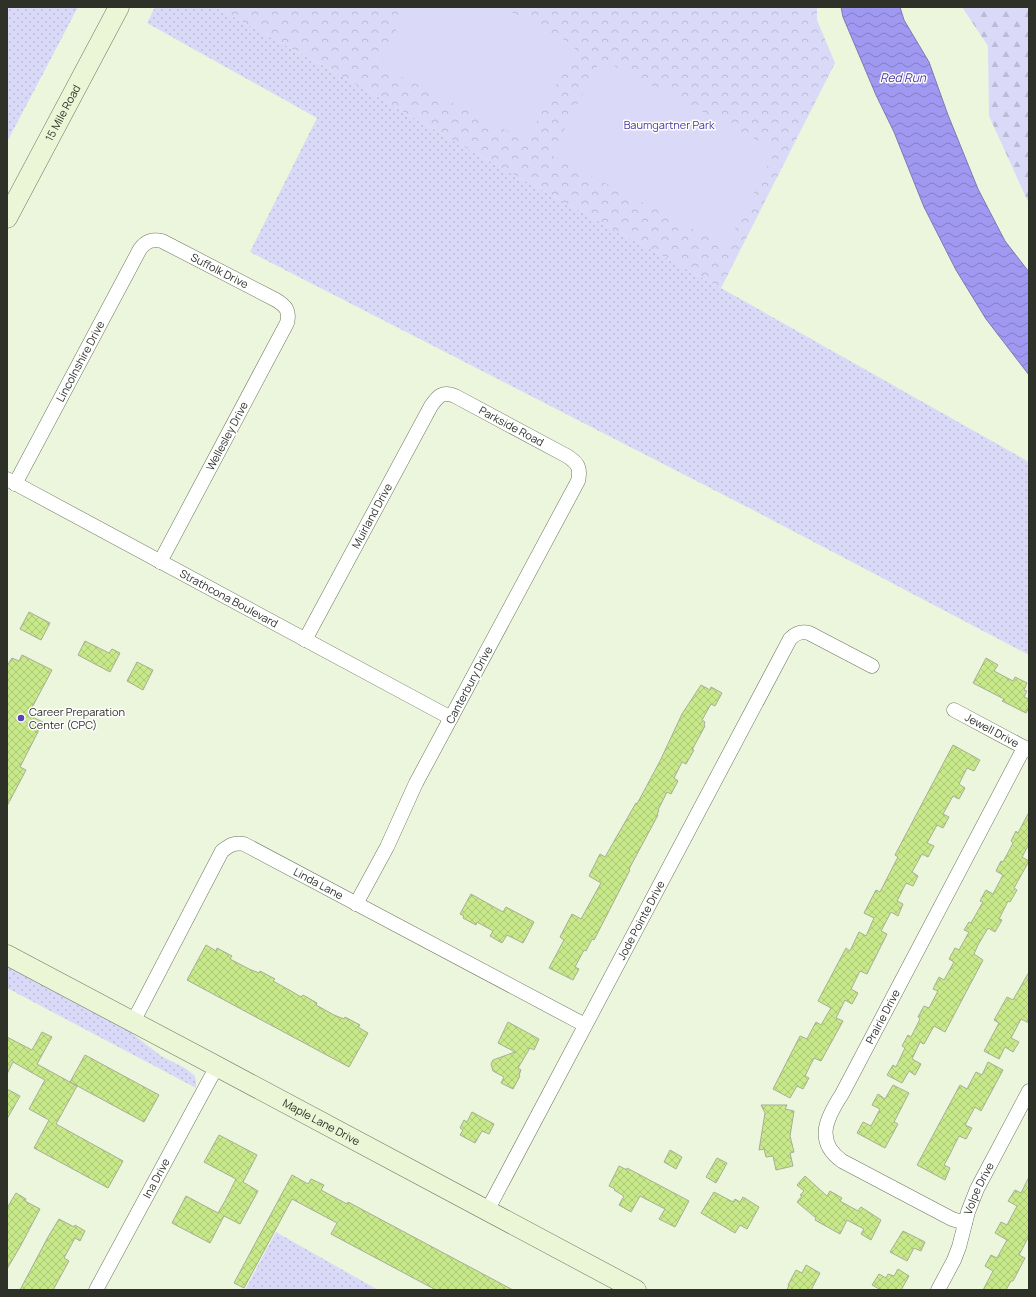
<svg xmlns="http://www.w3.org/2000/svg" width="1036" height="1297" font-family="Manrope,sans-serif">
<style>
.grass{fill:url(#grass-dots)}
.forest{fill:url(#forest-firs)}
.park{fill:url(#park-crowns)}
.garden{fill:#dad9f8}
.water{fill:url(#water-waves);stroke:#7d7ab5}
.building{fill:url(#building-cross-hatch);stroke:#a5ae97}
.lines{fill:none;stroke-linecap:round;stroke-linejoin:round}
.street-casing{stroke:#6c755f;stroke-width:15}
.secondary-casing{stroke:#6c755f;stroke-width:21}
.street{stroke:#fff;stroke-width:14}
.secondary{stroke:#ebf6d7;stroke-width:20}
.poi-dot{fill:#5841b9;stroke:#fefefe;stroke-width:1.5}
.labels{text-anchor:middle;stroke-width:3;stroke-linejoin:round;paint-order:stroke}
.street-label{font-size:11px;fill:#2e3128;stroke:#fefefe}
.park-label{font-size:11px;fill:#4b389e;stroke:#fefefe}
.poi-label{font-size:11px;fill:#2e3128;stroke:#fefefe;text-anchor:start}
.water-label{font-size:12px;font-style:italic;fill:#49369b;stroke:#fefefe}
</style>
<defs>
<pattern id="grass-dots" width="8" height="8" patternUnits="userSpaceOnUse"><rect width="8" height="8" fill="#dad9f8"/><path d="M2 2h.1M6 6h.1" fill="none" stroke="#bbbbd5" stroke-width="1.8" stroke-linecap="round"/></pattern>
<pattern id="forest-firs" width="22" height="20" patternUnits="userSpaceOnUse"><rect width="22" height="20" fill="#dad9f8"/><path d="M5 1l3.5 6h-7zM16 11l3.5 6h-7z" fill="#bbbbd5"/></pattern>
<pattern id="park-crowns" width="20" height="18" patternUnits="userSpaceOnUse"><rect width="20" height="18" fill="#dad9f8"/><path d="M2 6a3 3 0 1 1 6 0M12 15a3 3 0 1 1 6 0" fill="none" stroke="#bbbbd5"/></pattern>
<pattern id="water-waves" width="16" height="10" patternUnits="userSpaceOnUse"><rect width="16" height="10" fill="#9f99f2"/><path d="M0 5q4-4 8 0t8 0" fill="none" stroke="#827dc4"/></pattern>
<pattern id="building-cross-hatch" width="8" height="8" patternUnits="userSpaceOnUse"><rect width="8" height="8" fill="#c8e989"/><path d="M0 0l8 8M0 8l8-8" fill="none" stroke="#acc876"/></pattern>
</defs>
<rect width="100%" height="100%" fill="#ecf6dd"/>
<path class="grass" d="M7,7h71l-71,135z
M155,7h60l114,62 167,96 225,123 308,174v193l-274,-144 -505,-259 67,-134 -170,-95z
M7,966l122,65 32,25 24,12 10,8 1,6v6l-189,-100z
M276,1232l102,58h-133z"/>
<path class="forest" d="M962,7h67v197l-40,-88 -1,-70z"/>
<path class="park" d="M215,7h602v13l18,43 -114,225 -225,-123 -167,-96z"/>
<path class="garden" d="M408,7h93l75,39 -49,95 -148,-76z
M601,59l175,91 -50,96 -175,-91z"/>
<path class="water" d="M841,7h59l4,13 25,42 19,53 30,74 27,52 24,31v103l-43,-56 -30,-49 -32,-63 -30,-75 -18,-37 -33,-78z"/>
<path class="building" d="M29,612l21,11 -9,17 -21,-11z
M85,641l24,12 3,-4 8,4 -10,19 -32,-17z
M22,655l30,15 -24,45 15,7 -23,45 6,3 -19,36v-140l5,-8 7,3z
M986,658l12,7 -4,6 19,10 2,-4 12,6 -3,7 3,1 -3,6 5,2v8l-3,6 -24,-12 2,-2 -31,-16z
M137,662l16,8 -10,20 -16,-9z
M701,685l9,5 1,-3 11,6 -7,13 -4,-2 -9,16 3,2 -1,3 1,1 -13,24h2l-8,14 -4,-2 -8,16 4,3 -7,13 -4,-2 -9,18 1,1 -2,3 1,1 -29,54 1,1 -20,39 -16,31 -2,-1 -6,12 -2,-1 -9,17 4,2 -6,11 -24,-12 15,-28 -4,-3 12,-23 9,5 20,-36 -12,-7 11,-22 5,3 31,-54 1,1 23,-43 22,-47z
M953,745l27,15 -6,11 -7,-3 -8,16 6,4 -6,11 -6,-3 -10,18 6,3 -6,11 -6,-3 -10,18 7,3 -6,11 -6,-3 -10,18 6,4 -5,10 -7,-3 -9,18 6,3 -5,12 -7,-4 -10,19 6,3 -20,40 -7,-3 -9,18 7,4 -6,11 -7,-4 -9,18 7,3 -22,40 -7,-3 -9,18 4,2 -6,11 -6,-3 -7,12 -17,-9 27,-53 7,3 9,-17 5,3 10,-17 -13,-7 28,-53 4,3 9,-19 7,4 8,-18 -10,-5 12,-23 4,2 18,-35 -3,-2z
M1029,812v32l-7,13 7,4 -15,27 3,2 -7,12 -2,-1 -9,18 3,1 -7,12 -7,-4 -10,17 -4,9 9,6 -38,72 -11,-6 -10,18 -4,-2 -8,17 9,5 -6,11 -6,-4 -7,12 -15,-8 6,-10 3,2 9,-19 -3,-2 6,-11 3,2 9,-18 -2,-2 6,-11 5,2 9,-17 -5,-2 6,-12 5,3 10,-18 -5,-3 6,-11 4,2 10,-18 -5,-2 5,-8 2,1 12,-21 -3,-1 6,-11 7,4 10,-19 -7,-4 5,-10 2,1 10,-19 -2,-2 5,-10 2,2z
M471,894l32,18 3,-5 28,15 -11,21 -16,-8 -5,8 -12,-7 3,-5 -16,-9 -1,3 -13,-7 1,-2 -4,-2z
M206,945l10,6 1,-3 15,8 -2,3 19,10 10,4 1,-2 15,8 -2,2 18,10 10,6 2,-2 14,8 -1,2 18,10 10,4 1,-2 15,8 -2,2 10,6 -19,34 -162,-87z
M1029,972v51l-8,-4 -10,19 8,4 -6,10 -8,-5 -6,12 -15,-8 15,-28 -5,-3 13,-23 6,3z
M508,1022l31,17 -5,11 -4,-2 -12,20 3,2 -2,5 1,1 -7,13 -12,-6 3,-6 -11,-6 -2,-7 2,-4 22,-8 -17,-9z
M42,1032l10,5 -15,27 40,22 -21,38 67,37 -15,27 -74,-40 15,-28 -20,-11 16,-29 -32,-18 -6,12v-37l25,13z
M85,1055l74,40 -15,27 -74,-40z
M988,1062l15,8 -22,41 -6,-4 -10,18 7,3 -6,11 -7,-3 -10,20 -5,9 6,3 -5,12 -28,-15 43,-80 7,4 9,-17 6,3z
M893,1085l16,8 -15,29 4,2 -13,24 -28,-15 6,-11 8,4 9,-17 -8,-4 6,-11 7,5z
M7,1089l13,7 -13,23z
M761,1105h26l-2,4 9,2 -4,25 4,16 -4,1 3,13 -17,4 -3,-14 -7,1 -2,-8 -5,1 6,-37z
M472,1112l22,12 -5,10 -7,-3 -7,12 -15,-8 3,-5 -3,-2 4,-8 3,2z
M219,1135l38,20 -14,27 15,9 -18,33 -16,-8 -14,27 -38,-20 14,-27 32,17 7,-12 11,-22 -32,-17z
M670,1150l12,7 -6,12 -12,-7z
M717,1158l10,5 -11,20 -10,-6z
M619,1166l8,4v-2l62,33 -14,26 -16,-8 6,-10 -25,-13 -9,16 -12,-7 5,-9 -10,-6 1,-1 -6,-3z
M292,1175l16,9 3,-5 13,6 -3,5 26,14 1,-2 165,88h-77l-105,-56 6,-11 -45,-24 -48,89 -10,-5z
M805,1176l22,20 3,-5 12,7 -2,3 18,10 3,-4 20,13 -10,20 -10,-6 3,-5 -17,-9 -7,14 -25,-14 1,-2 -19,-16 5,-6 -2,-1 4,-4 -7,-6z
M1029,1177v59l-10,19 6,3 -12,23h-2l-5,9h-23l10,-19 -8,-5 6,-11 6,3 10,-18 -12,-7 6,-11 6,3 10,-19 -9,-5 7,-11 6,3z
M714,1192l19,10 2,-3 5,3 3,-5 16,10 -12,22 -7,-4 -5,8 -34,-20z
M16,1193l10,6 -1,2 15,8 -19,36 -14,24v-61z
M59,1219l15,8 1,-2 10,6 -5,10 -5,-3 -11,20 5,3 -10,18 -6,11h-33l28,-53z
M903,1231l22,11 -4,9 -7,-3 -7,13 -17,-9z
M806,1265l14,8 -9,17h-24l2,-5h-1l8,-15 6,3z
M898,1269l11,7 -8,14h-20l-9,-5 7,-11 7,4 2,-4 6,2z"/>
<g class="lines">
<g class="street-casing">
<g id="street">
<path id="s1" d="M7,479l444,239"/>
<path id="s2" d="M15,484l125,-235c6,-8 12,-10 22,-8l114,59c10,6 14,11 11,23l-127,239"/>
<path id="s3" d="M305,640l126,-234c7,-10 11,-15 24,-10l112,60c11,7 14,12 11,25l-162,302 -29,64 -31,57"/>
<path id="s4" d="M954,710l75,40"/>
<path id="s5" d="M133,1022l89,-171c8,-6 12,-9 22,-7l341,181"/>
<path id="s6" d="M487,1211l303,-572c6,-6 11,-8 19,-6l63,33"/>
<path id="s7" d="M965,1223l-13,-4 -110,-58c-28,-20 -15,-44 0,-67l182,-346"/>
<path id="s8" d="M96,1290l121,-224"/>
<path id="s9" d="M938,1290l16,-30 5,-13 9,-35 9,-23 52,-98"/>
</g>
</g>
<g class="secondary-casing">
<g id="secondary">
<path id="s10" d="M7,218l112,-211"/>
<path id="s11" d="M7,955c210,111 419,223 629,335"/>
</g>
</g>
<use href="#street" class="street"/>
<use href="#secondary" class="secondary"/>
</g>
<circle class="poi-dot" cx="21" cy="718" r="4"/>
<g class="labels">
<g class="street-label">
<text dy="4" stroke="none"><textPath href="#s10" startOffset="119">15 Mile Road</textPath></text>
<text dy="4" stroke="none"><textPath href="#s2" startOffset="356">Suffolk Drive</textPath></text>
<text dy="4" stroke="none"><textPath href="#s2" startOffset="139">Lincolnshire Drive</textPath></text>
<text dy="4" stroke="none"><textPath href="#s3" startOffset="359">Parkside Road</textPath></text>
<text transform="translate(227 436) rotate(-62)" y="4">Wellesley Drive</text>
<text dy="4" stroke="none"><textPath href="#s3" startOffset="141">Muirland Drive</textPath></text>
<text dy="4" stroke="none"><textPath href="#s1" startOffset="252">Strathcona Boulevard</textPath></text>
<text transform="translate(469 685) rotate(-62)" y="4">Canterbury Drive</text>
<text dy="4" stroke="none"><textPath href="#s4" startOffset="43">Jewell Drive</textPath></text>
<text dy="4" stroke="none"><textPath href="#s5" startOffset="301">Linda Lane</textPath></text>
<text dy="4" stroke="none"><textPath href="#s6" startOffset="329">Jode Pointe Drive</textPath></text>
<text dy="4" stroke="none"><textPath href="#s7" startOffset="302">Prairie Drive</textPath></text>
<text dy="4" stroke="none"><textPath href="#s11" startOffset="356">Maple Lane Drive</textPath></text>
<text dy="4" stroke="none"><textPath href="#s8" startOffset="127">Ina Drive</textPath></text>
<text dy="4" stroke="none"><textPath href="#s9" startOffset="110">Volpe Drive</textPath></text>
</g>
<g class="park-label">
<text x="669" y="129">Baumgartner Park</text>
</g>
<g class="poi-label">
<text x="29" y="716">Career Preparation<tspan x="29" dy="13">Center (CPC)</tspan></text>
</g>
<g class="water-label">
<text x="903" y="82">Red Run</text>
</g>
</g>
<rect width="1036" height="1297" fill="none" stroke="#2e3128" stroke-width="16"/>
</svg>
